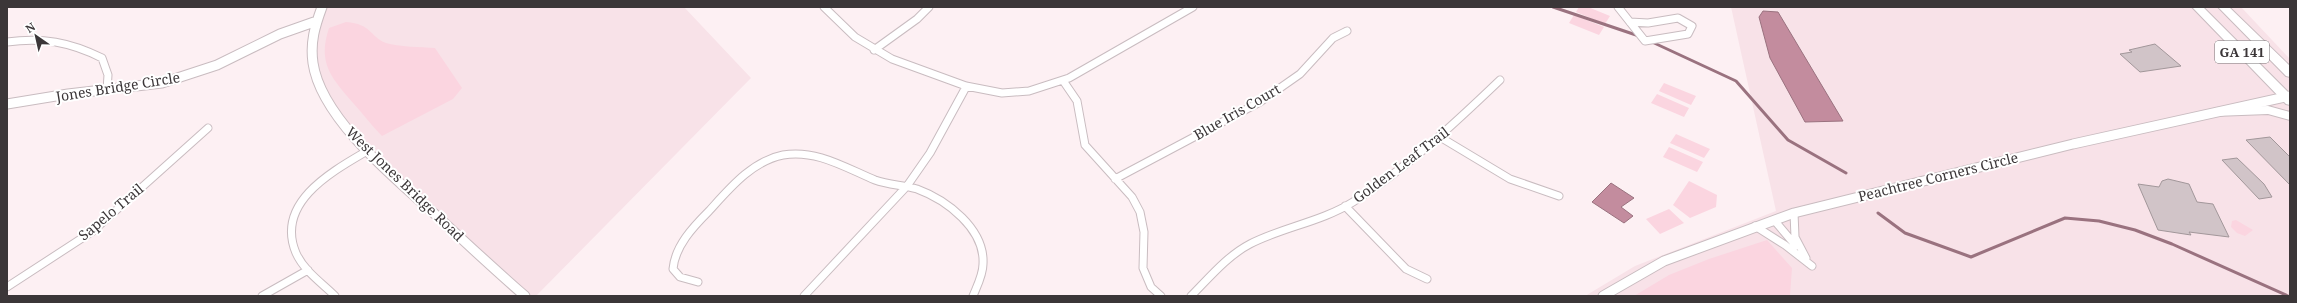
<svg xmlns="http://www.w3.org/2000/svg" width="2297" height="303" font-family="'Noto Serif',serif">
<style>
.built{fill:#f8e2e8}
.green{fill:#fbd5e0}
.water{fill:#c38c9e;stroke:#9a727f}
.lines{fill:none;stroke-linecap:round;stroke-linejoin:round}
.stream{stroke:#9a727f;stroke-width:3}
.building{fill:#d1c4c8;stroke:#a2979a}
.minor-casing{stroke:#c9bcc0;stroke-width:9}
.tertiary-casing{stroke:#c9bcc0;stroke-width:11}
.trunk-casing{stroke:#c9bcc0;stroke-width:2}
.minor{stroke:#fff;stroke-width:7}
.tertiary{stroke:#fff;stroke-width:9}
.trunk{fill:#fff;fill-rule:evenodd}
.labels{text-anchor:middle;stroke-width:4;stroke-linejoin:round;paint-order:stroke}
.shield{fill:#fff;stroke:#767274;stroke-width:1}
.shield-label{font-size:13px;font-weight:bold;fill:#3b3638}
.street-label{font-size:14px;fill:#3b3638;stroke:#fff}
</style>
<rect width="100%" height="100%" fill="#fdf0f3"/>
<path class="built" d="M322,7h362l67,71 -215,218h-11l-153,-140 -51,-66 -9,-30z
M1731,7h510l49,52v237h-705l50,-30 141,-55z"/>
<path class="green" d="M1579,7h9l22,9 -5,8 -29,-12z
M1574,15l30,12 -5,8 -30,-12z
M346,22c26,2 23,14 40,21 12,4 36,4 49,5l27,40 -9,11 -71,37c-10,-10 -19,-22 -28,-32 -22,-26 -37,-40 -25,-76z
M1664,83l32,13 -5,9 -32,-14z
M1657,94l32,14 -5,9 -33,-14z
M1676,134l34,15 -6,9 -34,-15z
M1669,147l34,15 -6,10 -34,-15z
M1689,181l28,14 -1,12 -26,11 -17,-13z
M1669,209l15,14 -24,11 -14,-15z
M2236,220l17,10 -8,6 -8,-3 -6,-6 1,-6z
M1767,240l25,28 -2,28h-156l35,-21 40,-16z"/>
<path class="water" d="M1763,11l15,1 65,109 -38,1 -35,-64 -11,-41z
M1611,183l23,15 -13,9 12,9 -9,7 -32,-21z"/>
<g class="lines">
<path class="stream" d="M1553,7l86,29
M1652,42l84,39 52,59 58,33
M1878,213l27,20 66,24 94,-39 34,3 36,9 37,14 116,52"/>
</g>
<path class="building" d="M2155,44l26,22 -41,6 -20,-18 12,-2 -3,-2z
M2270,137l20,20v28l-44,-45z
M2237,158l27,26 8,13 -13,2 -37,-39z
M2168,179l21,5 8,18 16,2 16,33 -40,-5 2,3 -33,-5 -20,-46 21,3 3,-6z"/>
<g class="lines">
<g class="minor-casing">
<path id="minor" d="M824,7l31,30 37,22 74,27 36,7 27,-2 40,-13 124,-71
M1618,7l27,34 43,-7 4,-8 -14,-8 -30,5 -18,-1
M7,42c35,-5 63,0 95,16l6,17 -1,15
M874,50l43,-31 12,-12
M1064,82l13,19 8,44 47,52 8,15 4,20 -1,36 8,19 10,9
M1440,137l70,42 49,17
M1115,179l145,-77 40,-28 33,-36 14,-7
M1345,206l61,63 21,10
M1794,213l1,24 11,21
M1774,220l22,26
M1755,226l30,19 27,21
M698,282l-18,-5 -7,-8c2,-23 20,-42 36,-58 20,-22 43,-50 74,-56 33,-6 63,13 92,25 13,5 28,5 42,9 30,11 68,40 66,75 0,11 -6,22 -10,32
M7,287l86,-56 115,-103
M262,296l46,-26
M335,296c-13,-13 -31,-25 -39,-43 -21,-50 35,-81 71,-102
M804,296l103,-110 23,-33 36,-66
M1191,296c18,-18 36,-40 59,-52 33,-17 71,-22 103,-42 54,-34 101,-78 147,-122"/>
</g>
<g class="tertiary-casing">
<path id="tertiary" d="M322,7c-7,19 -12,35 -9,56 8,56 84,117 124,153 29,27 58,54 88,80
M7,104l61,-10 94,-11 55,-18 63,-31 34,-12
M1603,296l61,-35 130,-48 279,-69 217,-48"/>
</g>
<g class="trunk-casing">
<path id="trunk" d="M2192,7h11l87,87v11l-4,-1z
M2218,7h11l61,59v11l-4,-1z
M2268,106l22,6v8l-22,-6 -53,2 -6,-4 6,-4z"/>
</g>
<use href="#minor" class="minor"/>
<use href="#tertiary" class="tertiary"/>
<use href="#trunk" class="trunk"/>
</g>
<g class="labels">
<rect class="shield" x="2215" y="41" width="54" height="22" rx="3"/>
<g class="shield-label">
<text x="2242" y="57">GA 141</text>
</g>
<g class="street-label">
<text transform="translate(118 87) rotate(-9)" y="5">Jones Bridge Circle</text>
<text transform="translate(1237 112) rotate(-30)" y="5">Blue Iris Court</text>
<text transform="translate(1401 165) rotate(-37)" y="5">Golden Leaf Trail</text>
<text transform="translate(1938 177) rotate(-14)" y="5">Peachtree Corners Circle</text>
<text transform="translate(405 184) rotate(44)" y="5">West Jones Bridge Road</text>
<text transform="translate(111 212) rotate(-40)" y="5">Sapelo Trail</text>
</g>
</g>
<rect width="2297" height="303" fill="none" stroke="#3b3638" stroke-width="16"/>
<g transform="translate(36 36) rotate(326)" stroke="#ffffff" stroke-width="3" paint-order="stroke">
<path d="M0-3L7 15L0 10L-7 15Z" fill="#3b3638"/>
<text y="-6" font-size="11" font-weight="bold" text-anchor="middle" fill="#3b3638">N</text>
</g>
</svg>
